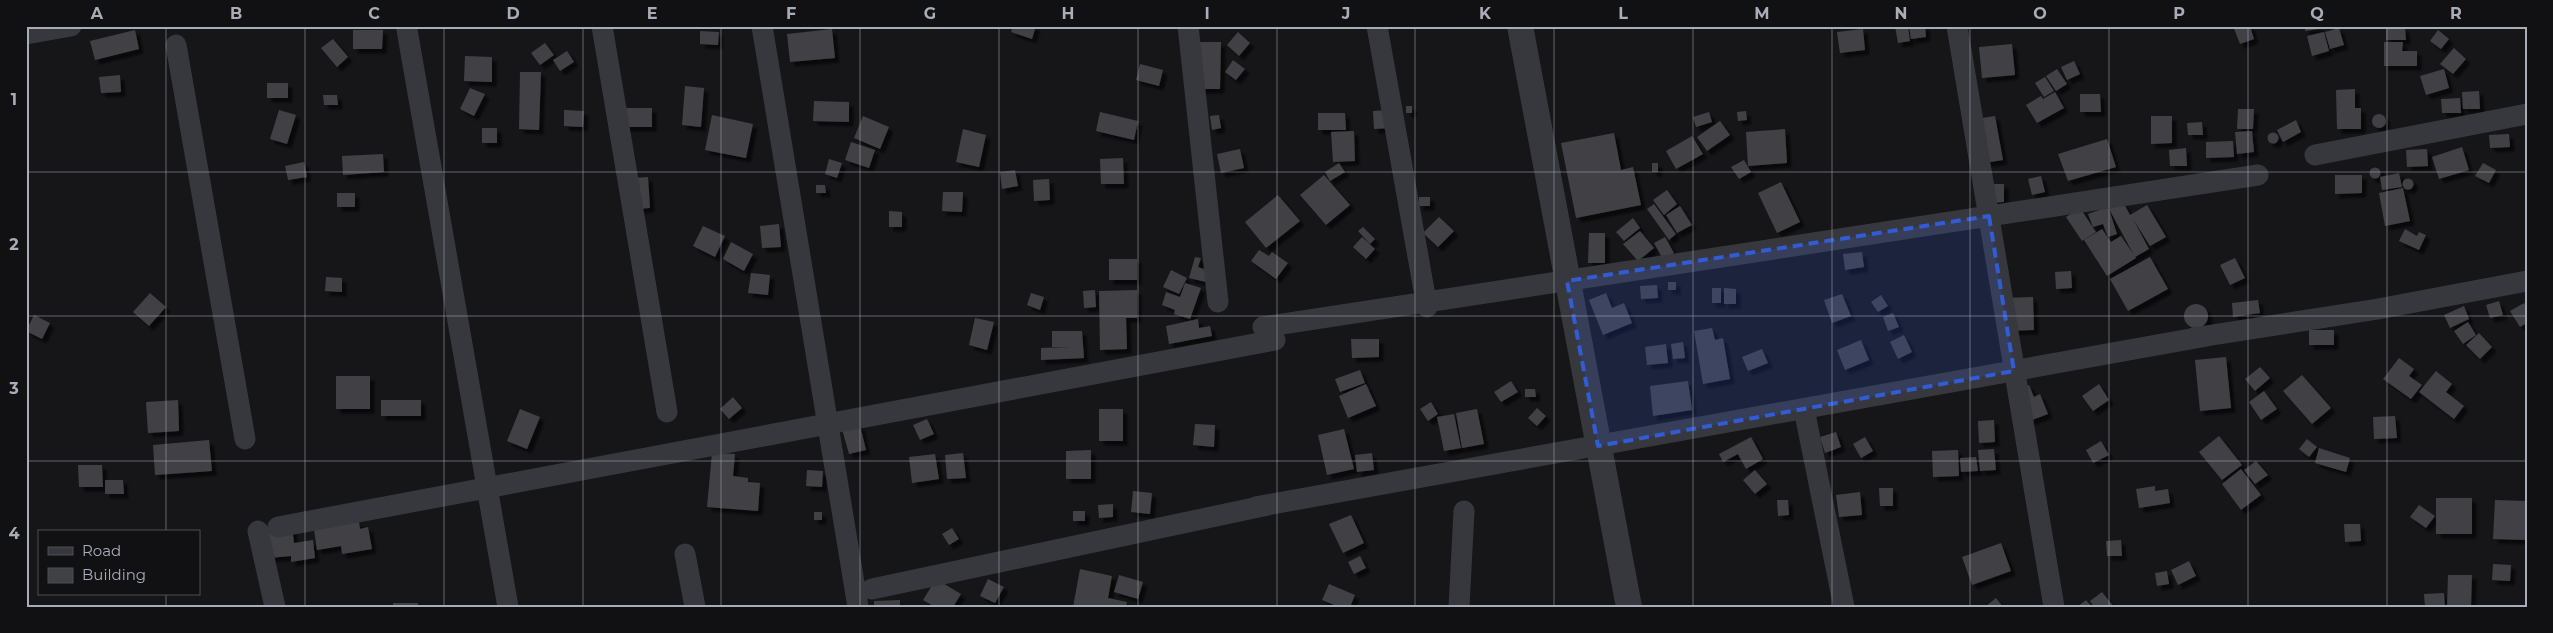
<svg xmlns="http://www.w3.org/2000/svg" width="2553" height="633" font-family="Montserrat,sans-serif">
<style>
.building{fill:#404145;filter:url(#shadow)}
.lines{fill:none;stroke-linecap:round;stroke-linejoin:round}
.minor{stroke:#37383d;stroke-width:21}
.tertiary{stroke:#37383d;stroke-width:26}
.marked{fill:#325cd3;fill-opacity:0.2;stroke:#325cd3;stroke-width:4;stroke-dasharray:10 6;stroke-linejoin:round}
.grid{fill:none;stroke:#a8adb8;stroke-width:1;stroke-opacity:0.55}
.neatline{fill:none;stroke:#a8adb8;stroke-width:2}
.grid-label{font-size:16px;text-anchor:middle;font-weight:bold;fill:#a8adb8}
</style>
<defs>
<filter id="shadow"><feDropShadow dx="4.5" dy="4.5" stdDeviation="1" flood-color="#0009"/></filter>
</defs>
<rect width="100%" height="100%" fill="#161618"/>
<path class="building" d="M1013,26h23l-4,13 -21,-7z
M1895,26h13l2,15 -12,2z
M1909,26h16l1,11 -15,2z
M2233,26h17l4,13 -14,5z
M2305,26h14v3l-14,2z
M2339,28l5,17 -14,4 -5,-17z
M2405,28l1,12h-20v-11z
M832,29l3,29 -45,4 -3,-28z
M1863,29l2,21 -25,3 -3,-21z
M135,30l4,19 -44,11 -5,-19z
M353,30h30l-1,19h-29z
M2438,30l11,9 -8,10 -11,-8z
M700,31l19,1 -1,13 -18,-1z
M1238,32l12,11 -11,13 -12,-11z
M2324,32l5,19 -17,5 -5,-20z
M333,39l15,18 -11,10 -16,-19z
M1197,42h24l-1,47h-23z
M2384,42h19l-1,9h15v15h-33z
M545,43l9,12 -14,10 -9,-12z
M2012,44l3,31 -33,3 -3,-31z
M2454,48l12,11 -13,15 -13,-10z
M567,51l7,11 -14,9 -7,-11z
M465,56l27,1v25l-28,-1z
M1233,60l12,9 -9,11 -11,-8z
M2074,61l6,13 -13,6 -6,-13z
M1140,64l23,6 -4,16 -23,-6z
M2057,69l10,15 -11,7 -10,-15z
M2444,69l5,19 -23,7 -6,-19z
M520,72h21l-2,58 -20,-1z
M120,75l1,17 -20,1 -2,-16z
M2045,77l9,14 -10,6 -9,-14z
M267,83h21v15h-21z
M685,86l19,2 -3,39 -19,-2z
M470,88l15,6 -11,22 -14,-7z
M2355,89v19h6v21h-24l-1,-39z
M2479,91l1,18h-17l-1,-17z
M2055,92l9,16 -27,15 -11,-18 15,-9 2,3z
M2080,94h20l1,18h-21z
M323,95h14l1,10h-14z
M2460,98l1,15h-19l-1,-14z
M814,101l35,1v20l-36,-1z
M1406,106h6v7h-6z
M614,108h38v19h-39z
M2238,109h16l-1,20h-16z
M279,110l17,5 -9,29 -17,-5z
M564,110l20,1 -1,16 -19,-1z
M1389,110l1,18 -16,1 -1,-18z
M1746,111l1,9 -9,1 -1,-9z
M1100,112l38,9 -4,19 -38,-9z
M1709,112l3,10 -16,5 -3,-10z
M1318,113h27l1,17h-28z
M2372 121a7 7 0 1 1 14 0a7 7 0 1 1-14 0Z
M712,115l41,9 -7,34 -41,-8z
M1219,115l2,13 -9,2 -2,-14z
M863,116l26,11 -9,22 -26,-11z
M1995,116l8,44 -19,3 -8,-44z
M2151,116h21v27l-21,1z
M2296,120l5,12 -18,10 -6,-12z
M1720,121l10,14 -23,16 -10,-14z
M2202,122l1,13h-15l-1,-12z
M482,128h15v15h-15z
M963,129l23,6 -7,32 -23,-5z
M1785,129l2,34 -39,3 -2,-34z
M1354,131l1,30 -22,1 -2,-30z
M2252,131l2,21 -17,2 -2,-22z
M2267.5 138a5.5 5.5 0 1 1 11 0a5.5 5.5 0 1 1-11 0Z
M1614,133l7,37 12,-3 8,38 -65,13 -15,-75z
M2509,134l1,13 -20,1 -1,-13z
M1692,136l11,18 -27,15 -10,-18z
M2107,139l9,28 -48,14 -10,-27z
M2233,141l1,16 -28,1v-16z
M851,142l24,8 -6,18 -24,-8z
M2462,147l7,23 -30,9 -7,-22z
M2186,148l1,18h-17l-1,-16z
M1240,149l4,19 -23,5 -4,-19z
M2427,149l1,17 -21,1 -1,-17z
M383,154l1,18 -41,3 -1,-19z
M1123,158l1,26h-23l-1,-25z
M829,159l13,4 -5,15 -12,-4z
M1744,160l7,12 -12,7 -8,-12z
M304,162l3,15 -19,3 -3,-14z
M1339,163l6,9 -15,9 -5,-9z
M1652,163h6v9h-6z
M2483,163l13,7 -7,13 -14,-7z
M2369.5 173a5.5 5.5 0 1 1 11 0a5.5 5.5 0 1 1-11 0Z
M1015,170l3,16 -16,3 -2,-17z
M2399,173l3,14 -20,3 -2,-13z
M1324,175l26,30 -24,20 -26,-30z
M2335,175h27v18l-27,1z
M2041,176l4,16 -13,3 -4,-16z
M648,177l2,31 -27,2 -2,-31z
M2402.5 184a5.5 5.5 0 1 1 11 0a5.5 5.5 0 1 1-11 0Z
M1049,179l1,21 -16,1 -1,-21z
M1781,182l19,40 -23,11 -19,-40z
M1987,184h17v18l-17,1z
M816,185h9l1,8h-10z
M2403,188l7,33 -25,5 -6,-33z
M1667,190l10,14 -13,11 -11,-15z
M943,192h20l-1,20 -20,-1z
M337,193h18v14h-18z
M1278,195l22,26 -34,27 -21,-26z
M1419,197h11v9h-11z
M2123,202l7,13 17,-10 19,32 -16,9 -17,-27 16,30 -14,8 -26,-48 8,25 -9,3 -5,-13 -10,3 -5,-13 20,-7 1,2z
M1654,204l22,30 -7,6 -22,-31z
M1680,206l12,19 -15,8 -11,-18z
M2080,208l16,24 -14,9 -16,-24z
M889,211l13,1v15h-13z
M1439,217l15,14 -16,16 -15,-14z
M1633,218l7,10 -16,13 -8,-9z
M779,224l2,23 -19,1 -2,-22z
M703,226l22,10 -10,21 -22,-11z
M1363,227l12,12 -5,5 -12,-13z
M2102,229l9,13 10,-6 15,22 -29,18 -23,-36z
M2405,229l12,7 2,-4 7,3 -7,15 -20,-9z
M1640,231l14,17 -16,13 -15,-17z
M1589,233h16v30h-17z
M1362,237l13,12 -9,10 -13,-12z
M1665,237l9,16 -11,6 -9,-16z
M731,242l22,12 -9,17 -21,-12z
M1259,250l10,6 3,-4 16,11 -12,16 -25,-18z
M1862,252l2,15 -19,3 -2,-16z
M1195,257l6,1 -3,9 11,4 -3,11 -17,-4z
M2150,257l18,32 -40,22 -18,-32z
M2235,258l10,20 -15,7 -10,-20z
M1109,259h28v21h-28z
M1171,270l16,8 -8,16 -16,-7z
M2071,271l1,17 -16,1 -1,-17z
M751,273l19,2 -2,20 -20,-2z
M326,277l16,1v14l-17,-1z
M1668,282h8v8h-8z
M1185,283l16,5 -11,31 -16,-5 1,-4 -13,-5 4,-13 14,5z
M1657,285l1,13 -17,1 -1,-13z
M1712,288h9v15h-9z
M1724,288l12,1v15h-12z
M1095,290l1,17 -12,1 -1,-17z
M1137,290v28h-11l1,31 -27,1 -1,-59z
M150,293l16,14 -17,19 -16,-14z
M1031,293l13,4 -4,13 -13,-5z
M1606,293l6,15 12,-5 8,20 -29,12 -14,-35z
M1842,294l9,22 -19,7 -8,-23z
M1881,295l7,11 -10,6 -7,-10z
M2033,297l1,33 -30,1 -1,-33z
M2258,300l2,13 -27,4 -1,-14z
M2499,301l4,14 -13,3 -4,-13z
M2524,303l3,5v15l-7,4 -10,-16z
M2184 316a12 12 0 1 1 24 0a12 12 0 1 1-24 0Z
M2464,306l5,13 -19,9 -6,-13z
M1893,313l6,14 -11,4 -5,-14z
M34,315l16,8 -8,16 -16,-8z
M975,318l19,4 -7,28 -18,-5z
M1198,319l1,9 11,-2 2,10 -43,8 -3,-18z
M2468,322l8,13 -13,9 -9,-13z
M1712,328l3,12 8,-2 7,41 -27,5 -9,-53z
M2309,330h25v15h-25z
M1052,331h30l2,27 -43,2v-12l30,-1h-19z
M2479,333l13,14 -12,12 -14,-14z
M1904,335l8,17 -14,7 -8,-17z
M1351,339h28v18l-27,1z
M1861,340l8,20 -24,10 -8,-20z
M1683,342l2,16 -12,1 -2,-15z
M1666,344l2,19 -21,2 -2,-18z
M1762,349l6,14 -20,8 -6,-14z
M2226,357l5,51 -31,3 -5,-51z
M2399,358l15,11 -5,7 13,9 -11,14 -28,-20z
M2260,367l10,11 -15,13 -10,-12z
M1360,370l5,13 -25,9 -5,-13z
M2436,371l16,13 -6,8 18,14 -10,13 -35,-27z
M2302,375l29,33 -19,16 -29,-33z
M336,376h34v33h-34z
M1511,381l7,11 -17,10 -7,-10z
M1688,381l4,29 -39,6 -3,-30z
M1366,384l10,22 -28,12 -9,-22z
M2099,384l10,16 -16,11 -11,-15z
M2029,385l5,12 6,-3 8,20 -24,9 -13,-30z
M1525,389h10l1,8h-11z
M2264,391l13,18 -16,11 -12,-18z
M733,397l9,11 -13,11 -9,-10z
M178,400l1,31 -31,2 -2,-31z
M381,400h40v16h-40z
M1431,402l7,12 -10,7 -8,-12z
M1537,408l9,8 -9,10 -9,-8z
M520,409l20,8 -13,32 -20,-8z
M1099,409h24v32h-24z
M1477,409l7,35 -22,4 -6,-35z
M1454,414l7,34 -17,3 -7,-34z
M2395,416l2,22 -23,1 -1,-22z
M927,419l7,15 -14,6 -7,-15z
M1994,420l1,22 -16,1 -1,-22z
M1195,424l20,1 -1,22 -21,-2z
M860,425l6,25 -17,4 -7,-25z
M1344,429l10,40 -27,6 -9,-40z
M1836,432l5,15 -16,6 -5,-16z
M2219,436l23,29 -20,15 -23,-28z
M1751,437l12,22 -17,10 -8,-15 -15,8 -4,-8z
M1865,437l8,14 -12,7 -8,-14z
M2307,439l10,8 -8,10 -10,-8z
M209,440l3,31 -57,4 -2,-30z
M2101,441l8,14 -16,8 -7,-13z
M2319,448l31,10 -4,14 -31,-9z
M1994,449l2,21 -16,1 -2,-21z
M1091,450v29h-25v-28z
M1958,450l1,26 -26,1 -1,-26z
M712,453l23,1 -2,22 15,2v4l12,1 -2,28 -51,-4z
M963,453l3,25 -19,1 -2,-24z
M1372,453l2,17 -17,2 -2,-17z
M935,454l4,25 -27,4 -3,-26z
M1976,457l2,14 -17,1 -1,-14z
M2256,461l12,14 -13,9 -11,-14z
M78,465h24l1,22h-24z
M2241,469l20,26 -20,15 -19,-26z
M807,470l16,1 -1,16 -16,-1z
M1755,470l12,14 -12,10 -12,-14z
M105,480h18l1,14h-19z
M2155,486v5l13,-2 2,14 -31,5 -3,-19z
M1879,488h14v18h-13z
M1133,491l19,2 -2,21 -19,-2z
M1860,492l2,23 -23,2 -3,-22z
M2436,498h36v36h-36z
M1777,500h11l1,15 -11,1z
M2495,500l32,1v39l-34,-1z
M1113,504v13l-14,1 -1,-13z
M2419,505l16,11 -9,12 -16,-11z
M1073,511h12v10h-12z
M814,512h8v8h-8z
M1351,515l13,28 -21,10 -14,-29z
M359,522l1,7 8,-2 4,22 -30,5 -1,-8 -24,4 -4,-27z
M2344,524h16l1,17 -16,1z
M292,526l2,17 19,-3 2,18 -24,4v-6l-22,2 -3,-29z
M952,528l7,11 -10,6 -7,-11z
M2121,540l1,16h-15l-1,-15z
M2001,543l10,28 -39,14 -10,-28z
M1360,556l6,12 -12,6 -6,-12z
M2189,561l7,15 -18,9 -7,-15z
M2493,564l18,1 -1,16 -18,-1z
M1080,569l32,7 -4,22 19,4 -1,5h-53z
M2167,571l2,13 -12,2 -2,-13z
M1119,575l24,7 -5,17 -24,-7z
M2448,575h24l-1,32h-24z
M936,579l25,15 -8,13h-18l-12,-7z
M988,579l16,8 -9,16 -15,-7z
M1329,584l26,11 -5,12h-11l-17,-7z
M2102,592l12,15h-20l-4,-6z
M2444,593l1,14h-20l-1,-13z
M1996,598l7,9h-18z
M900,600v7h-26v-6z
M2086,600l6,7h-15z
M393,603h25v4h-25z"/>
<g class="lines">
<path class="minor" d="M602,26l65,386
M762,26l96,581
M1188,26l30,276
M1377,26l50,281
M1957,26l97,581
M407,30l101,577
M26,34l45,-8
M176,45l69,394
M2315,155l212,-41
M1263,327l995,-152
M2193,338l185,-29 149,-28
M1804,409l40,198
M1255,507l952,-171
M278,527l997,-187
M258,531l17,76
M685,554l10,53
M872,589l396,-84
M1459,607l5,-96"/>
<path class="tertiary" d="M1520,26l109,581"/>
</g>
<path class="marked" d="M1989,216l25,155 -416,75 -31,-165z"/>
<path class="grid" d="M166,26v506M305,26v581M444,26v581M583,26v581M721,26v581M860,26v581M999,26v581M1138,26v581M1277,26v581M1415,26v581M1554,26v581M1693,26v581M1832,26v581M1970,26v581M2109,26v581M2248,26v581M2387,26v581M26,172h2501M26,316h2501M26,461h2501M166,594v13"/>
<rect width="2553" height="633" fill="none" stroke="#111113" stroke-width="55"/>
<rect x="38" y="530" width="162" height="65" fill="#111113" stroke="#4d4f55"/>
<rect x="48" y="547" width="25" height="8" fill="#37383d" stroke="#4d4f55"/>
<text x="82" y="556" font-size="15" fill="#a8adb8">Road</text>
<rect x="48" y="568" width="25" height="15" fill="#404145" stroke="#4d4f55"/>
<text x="82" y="580" font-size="15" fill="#a8adb8">Building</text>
<rect x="28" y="28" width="2498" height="578" class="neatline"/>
<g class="grid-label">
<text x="97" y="19">A</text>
<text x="236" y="19">B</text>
<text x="374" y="19">C</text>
<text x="513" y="19">D</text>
<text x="652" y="19">E</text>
<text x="791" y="19">F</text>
<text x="930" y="19">G</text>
<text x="1068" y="19">H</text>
<text x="1207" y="19">I</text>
<text x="1346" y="19">J</text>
<text x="1485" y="19">K</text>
<text x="1623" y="19">L</text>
<text x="1762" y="19">M</text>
<text x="1901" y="19">N</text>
<text x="2040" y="19">O</text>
<text x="2179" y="19">P</text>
<text x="2317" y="19">Q</text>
<text x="2456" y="19">R</text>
<text x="14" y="105">1</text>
<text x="14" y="250">2</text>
<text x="14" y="394">3</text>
<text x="14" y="539">4</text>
</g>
</svg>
